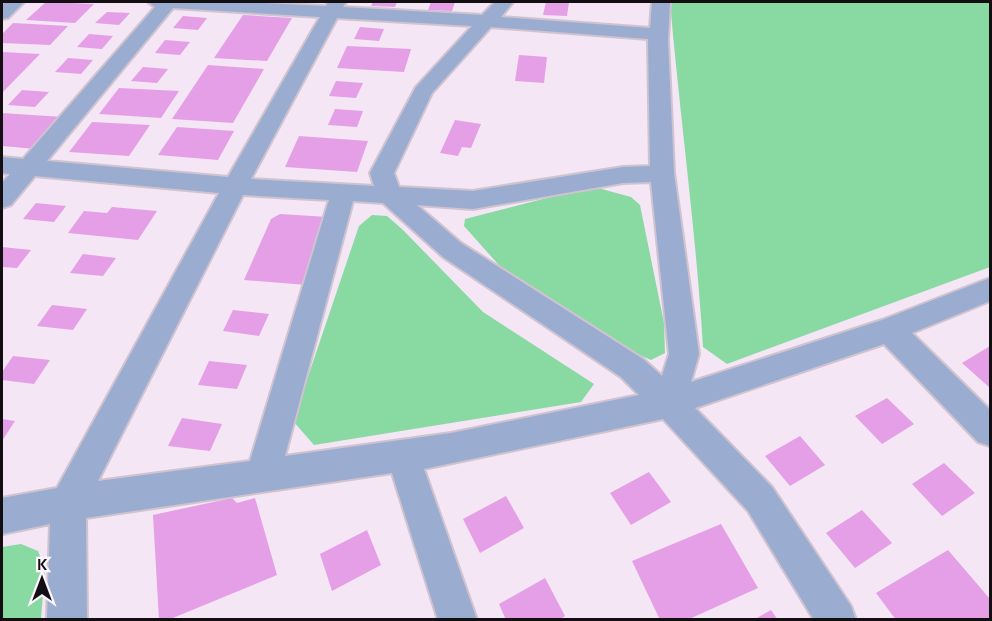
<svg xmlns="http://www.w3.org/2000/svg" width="992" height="621" font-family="Cabin,sans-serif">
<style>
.green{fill:#89d9a2}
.building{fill:#e59fe6}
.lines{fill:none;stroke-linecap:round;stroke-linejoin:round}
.minor-casing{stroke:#d0c3d0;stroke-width:4}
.minor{fill:#9aacd0;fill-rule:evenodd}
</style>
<rect width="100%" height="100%" fill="#f4e6f4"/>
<path class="green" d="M670,2h320v265l-263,97 -24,-17c-7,-116 -23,-230 -33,-345z
M598,188l33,9 9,8 24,118 1,30 -14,7 -16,-7 -129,-80 -42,-47 1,-7 105,-27z
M372,215l15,1 15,13 81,83 111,72 -13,18 -267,43 -21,-24 66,-195z
M21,544l17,7 7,17 -4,51h-39v-72z"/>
<path class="building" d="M46,2h3l45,2 -19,19 -49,-3z
M373,2h24l-2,5 -24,-1z
M431,2h24l-3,9 -24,-1z
M546,2h23l-2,14 -24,-1z
M107,12l23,1 -11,12 -24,-2z
M243,15l49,3 -25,43 -53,-3z
M183,16l24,2 -9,12 -25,-2z
M13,23l55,3 -18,19 -48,-2v-9z
M360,27l24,2 -5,12 -25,-2z
M89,34l24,2 -11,13 -25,-2z
M165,40l25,2 -10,13 -25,-2z
M347,46l64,3 -7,23 -67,-4z
M2,52l38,2 -38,39z
M519,55l28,2 -3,26 -29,-2z
M68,58l25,2 -12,14 -26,-2z
M208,65l56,4 -31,54 -61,-4z
M143,67l25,2 -11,14 -26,-2z
M336,81l27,2 -7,15 -27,-2z
M119,88l60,3 -18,27 -62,-4z
M22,90l27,2 -14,15 -27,-2z
M335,109l28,2 -6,16 -29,-2z
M2,113l61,4 -27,32 -34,-3z
M455,120l26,4 -10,24 -9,-1 -4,9 -18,-3z
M92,122l58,3 -21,31 -60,-4z
M177,127l57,4 -16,29 -60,-5z
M299,136l69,5 -11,31 -72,-5z
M36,203l30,3 -12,16 -31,-3z
M112,207l45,4 -19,29 -70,-7 16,-22 23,2z
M280,214l48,3 -21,68 -63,-5 27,-61z
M2,247l29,3 -14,18 -15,-1z
M83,254l33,4 -13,18 -33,-3z
M52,305l35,4 -14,21 -36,-4z
M233,310l36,4 -10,22 -36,-5z
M990,346v42l-28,-25z
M13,356l37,4 -16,24 -32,-4v-8z
M209,361l38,4 -10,24 -39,-4z
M887,398l27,26 -32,20 -27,-28z
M182,418l40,6 -12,27 -42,-5z
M2,419l13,2 -13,20z
M800,436l25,29 -35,21 -25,-30z
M944,463l31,30 -33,23 -30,-32z
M649,472l22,30 -40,23 -21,-32z
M506,496l18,32 -44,25 -17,-34z
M232,498l5,5 18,-5 22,77 -109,45h-9l-6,-105z
M862,510l30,33 -37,25 -29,-35z
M721,524l37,64 -71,32h-27l-28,-59z
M367,530l14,35 -49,26 -12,-37z
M948,550l42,49v21h-94l-20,-27z
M545,578l20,38 -6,4h-53l-7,-16z
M771,610l7,10h-25z"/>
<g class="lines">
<g class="minor-casing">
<path id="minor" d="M5,2h19l-16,16 -6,1v-14z
M148,2h94l84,4 2,-4h18l-3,5 139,8 13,-13h18l-12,15 149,11 2,-26h18l-2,38 6,133 25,181 -8,28 191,-62 108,-42v23l-78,32 78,77v36l-12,-4 -94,-98 -189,64 77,79 79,119 5,14h-42l-66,-109 -85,-92 -239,50 53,151h-39l-46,-147 -306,45 1,102h-40l3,-96 -48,10v-36l55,-10 162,-295 -184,-17 -24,29 -9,3v-25l8,-9 -8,-1v-16l21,2 132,-152zM173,8l147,9 -92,160 -181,-16zM337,18l135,8 -56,61 -46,86 4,13 -123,-7zM491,27l157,12 2,127 -27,1 -150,24 -74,-4 -5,-14 38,-80zM651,182l18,172 -7,22 -19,-17 -182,-116 -44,-38 56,4 150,-26zM243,195l86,5 -79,261 -152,20zM353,201l30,2 60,54 178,120 18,18 -188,38 -166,23z"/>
</g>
<use href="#minor" class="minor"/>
</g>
<rect width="992" height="621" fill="none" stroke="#120e12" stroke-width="6"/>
<g transform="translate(42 579)" stroke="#fef5fe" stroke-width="4.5" paint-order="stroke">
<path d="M0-4.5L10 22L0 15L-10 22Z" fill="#120e12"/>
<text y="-9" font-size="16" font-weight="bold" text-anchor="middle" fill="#120e12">K</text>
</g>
</svg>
